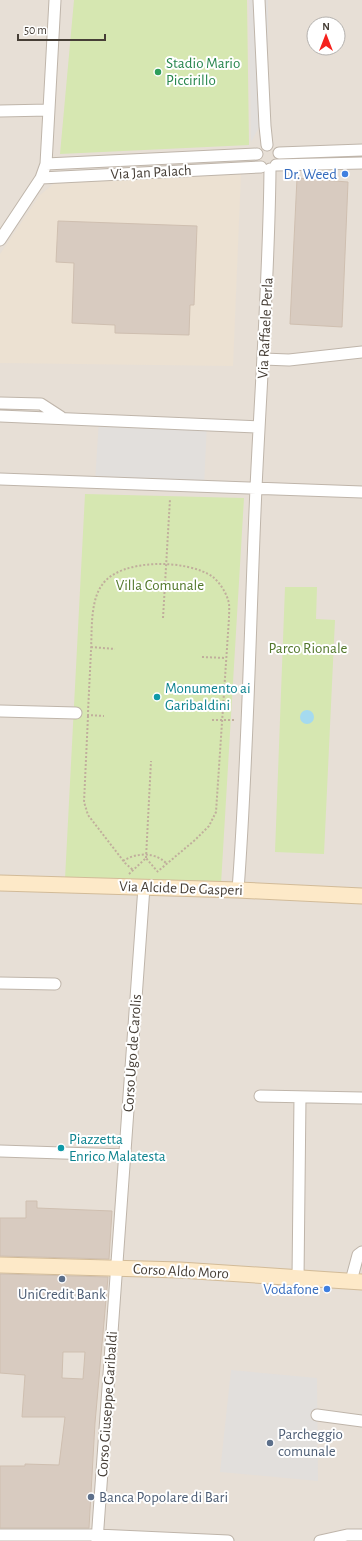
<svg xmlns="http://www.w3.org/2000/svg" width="362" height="1541" font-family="'Alegreya Sans',sans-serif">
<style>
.residential{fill:#e7dfd6;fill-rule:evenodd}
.education{fill:#ece1d2}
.green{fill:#d6e7b1}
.parking{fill:#e2dfdc}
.water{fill:#a5daef}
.building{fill:#d8cbc0;stroke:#cfbfb0;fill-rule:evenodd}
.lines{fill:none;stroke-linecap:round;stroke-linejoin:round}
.street-casing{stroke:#bfb5aa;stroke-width:13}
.secondary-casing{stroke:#d2bb98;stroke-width:17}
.path{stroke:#c0ae9c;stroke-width:2;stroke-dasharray:2 2;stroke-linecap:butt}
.street{stroke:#fff;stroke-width:11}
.secondary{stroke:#fde9c8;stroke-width:15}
.leisure-dot{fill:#2e9e5b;stroke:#fff;stroke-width:1.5}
.shop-dot{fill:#3f7fe0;stroke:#fff;stroke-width:1.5}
.culture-dot{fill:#0f9aa8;stroke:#fff;stroke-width:1.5}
.service-dot{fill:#5c6f8a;stroke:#fff;stroke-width:1.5}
.labels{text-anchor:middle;stroke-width:4;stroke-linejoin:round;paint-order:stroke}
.leisure-label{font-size:15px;fill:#27864d;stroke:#fff;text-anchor:start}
.street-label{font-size:15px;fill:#463e36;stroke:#fff}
.shop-label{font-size:15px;fill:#366cbe;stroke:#fff;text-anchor:end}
.park-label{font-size:15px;fill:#52772b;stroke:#fff}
.culture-label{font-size:15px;fill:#0d838f;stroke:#fff;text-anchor:start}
.service-label{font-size:15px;fill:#4e5e75;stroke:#fff;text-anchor:start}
</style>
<rect width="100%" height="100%" fill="#f3eee7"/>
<path class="residential" d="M0,0h362v1541h-362zM314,24h24v24h-24z"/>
<path class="education" d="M241,173l-8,193 -233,-3v-109l40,-59 17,-14z"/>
<path class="green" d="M74,0h173l2,145 -189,9z
M85,494l159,4 -23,386 -156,-5z
M285,587h32l-1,32 19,1 -11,234 -49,-2z"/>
<path class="parking" d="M249,0h7l5,124 -10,18z
M261,0h7v138z
M99,419l108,5 -3,62 -109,-4z
M231,1370l86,8 1,103 -98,-9z"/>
<path class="water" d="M300 717a7 7 0 1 1 14 0a7 7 0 1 1-14 0Z"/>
<path class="building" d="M297,178l51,4 -6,145 -52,-3z
M58,221l139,5 -3,79h-4l-1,30 -74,-2v-8l-43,-2 2,-60 -18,-1z
M26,1201h11v7l75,3 -3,48 -109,-3v-38h26z
M0,1274l108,3 -13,146 -6,105h-89v-62h25v-2l34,1 6,-48h-43l3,-42 -25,-2zM63,1352h22l-2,27 -21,-1z"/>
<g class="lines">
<g class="street-casing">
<path id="street" d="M259,0l6,126 2,19
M0,111l49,-1
M279,153l83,-3
M46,164l211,-10
M276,165l86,-2
M41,178l220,-11
M0,240l41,-62 5,-14 9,-164
M263,359l26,1 73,-8
M0,403l41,1 20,13
M0,416l259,11
M0,479l362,13
M0,711l76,2
M238,890c10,-134 12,-268 18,-402 5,-107 13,-213 14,-319
M0,983l55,1
M260,1096l102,2
M0,1151l125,4
M298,1278l2,-181
M351,1281l7,-26 4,-3
M317,1415l45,6
M0,1535h97l131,6
M97,1541l47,-654
M320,1541l27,-6h15"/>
</g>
<g class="secondary-casing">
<path id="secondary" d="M0,883l238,7 124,6
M0,1265l180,5 182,12"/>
</g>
<path class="path" d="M163,618l7,-119
M91,647l24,2
M202,657l24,1
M88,712c1,-21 2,-41 3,-61 1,-19 -1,-50 11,-66 18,-27 86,-26 111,-8 6,5 13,15 15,23 2,5 1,12 1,18l-13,194 -7,14 -14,14 -38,32
M87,715l17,1
M88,716l-4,86 4,13 37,48 8,7
M212,720h24
M146,858l5,-97
M123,861c14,-9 33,-9 44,3
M129,874l17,-16 11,13"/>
<use href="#street" class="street"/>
<use href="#secondary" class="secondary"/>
</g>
<circle class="leisure-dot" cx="158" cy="72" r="4"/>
<g class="shop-dot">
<circle cx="345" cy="174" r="4"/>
<circle cx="327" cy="1289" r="4"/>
</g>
<g class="culture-dot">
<circle cx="157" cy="697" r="4"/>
<circle cx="61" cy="1148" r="4"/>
</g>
<g class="service-dot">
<circle cx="62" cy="1279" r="4"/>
<circle cx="270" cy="1443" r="4"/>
<circle cx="91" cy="1497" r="4"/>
</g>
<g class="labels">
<g class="leisure-label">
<text x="166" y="68">Stadio Mario<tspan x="166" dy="17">Piccirillo</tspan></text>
</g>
<g class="street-label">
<text transform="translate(151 172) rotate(-3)" y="5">Via Jan Palach</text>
<text transform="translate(265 328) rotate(-87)" y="5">Via Raffaele Perla</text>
<text transform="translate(181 888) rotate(2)" y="5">Via Alcide De Gasperi</text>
<text transform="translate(132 1053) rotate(-86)" y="5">Corso Ugo de Carolis</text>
<text transform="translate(181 1271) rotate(3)" y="5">Corso Aldo Moro</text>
<text transform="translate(107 1404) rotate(-86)" y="5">Corso Giuseppe Garibaldi</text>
</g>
<g class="shop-label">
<text x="337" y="179">Dr. Weed</text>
<text x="319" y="1294">Vodafone</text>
</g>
<g class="park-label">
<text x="160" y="590">Villa Comunale</text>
<text x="308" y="653">Parco Rionale</text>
</g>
<g class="culture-label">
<text x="165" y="693">Monumento ai<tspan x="165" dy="17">Garibaldini</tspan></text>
<text x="69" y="1144">Piazzetta<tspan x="69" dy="17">Enrico Malatesta</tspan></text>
</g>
<g class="service-label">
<text x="62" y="1299" text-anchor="middle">UniCredit Bank</text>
<text x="278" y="1439">Parcheggio<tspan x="278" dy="17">comunale</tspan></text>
<text x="99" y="1502">Banca Popolare di Bari</text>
</g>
</g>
<g transform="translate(326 36)"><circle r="19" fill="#ffffff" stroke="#b5b2af"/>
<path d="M0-3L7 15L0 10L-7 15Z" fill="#f5211d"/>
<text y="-6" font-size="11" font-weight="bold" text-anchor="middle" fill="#463e36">N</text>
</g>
<path d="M18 34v6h87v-6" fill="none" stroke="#463e36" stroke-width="2"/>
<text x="24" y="34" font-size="12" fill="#463e36" stroke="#ffffff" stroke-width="3" paint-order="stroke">50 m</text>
</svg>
